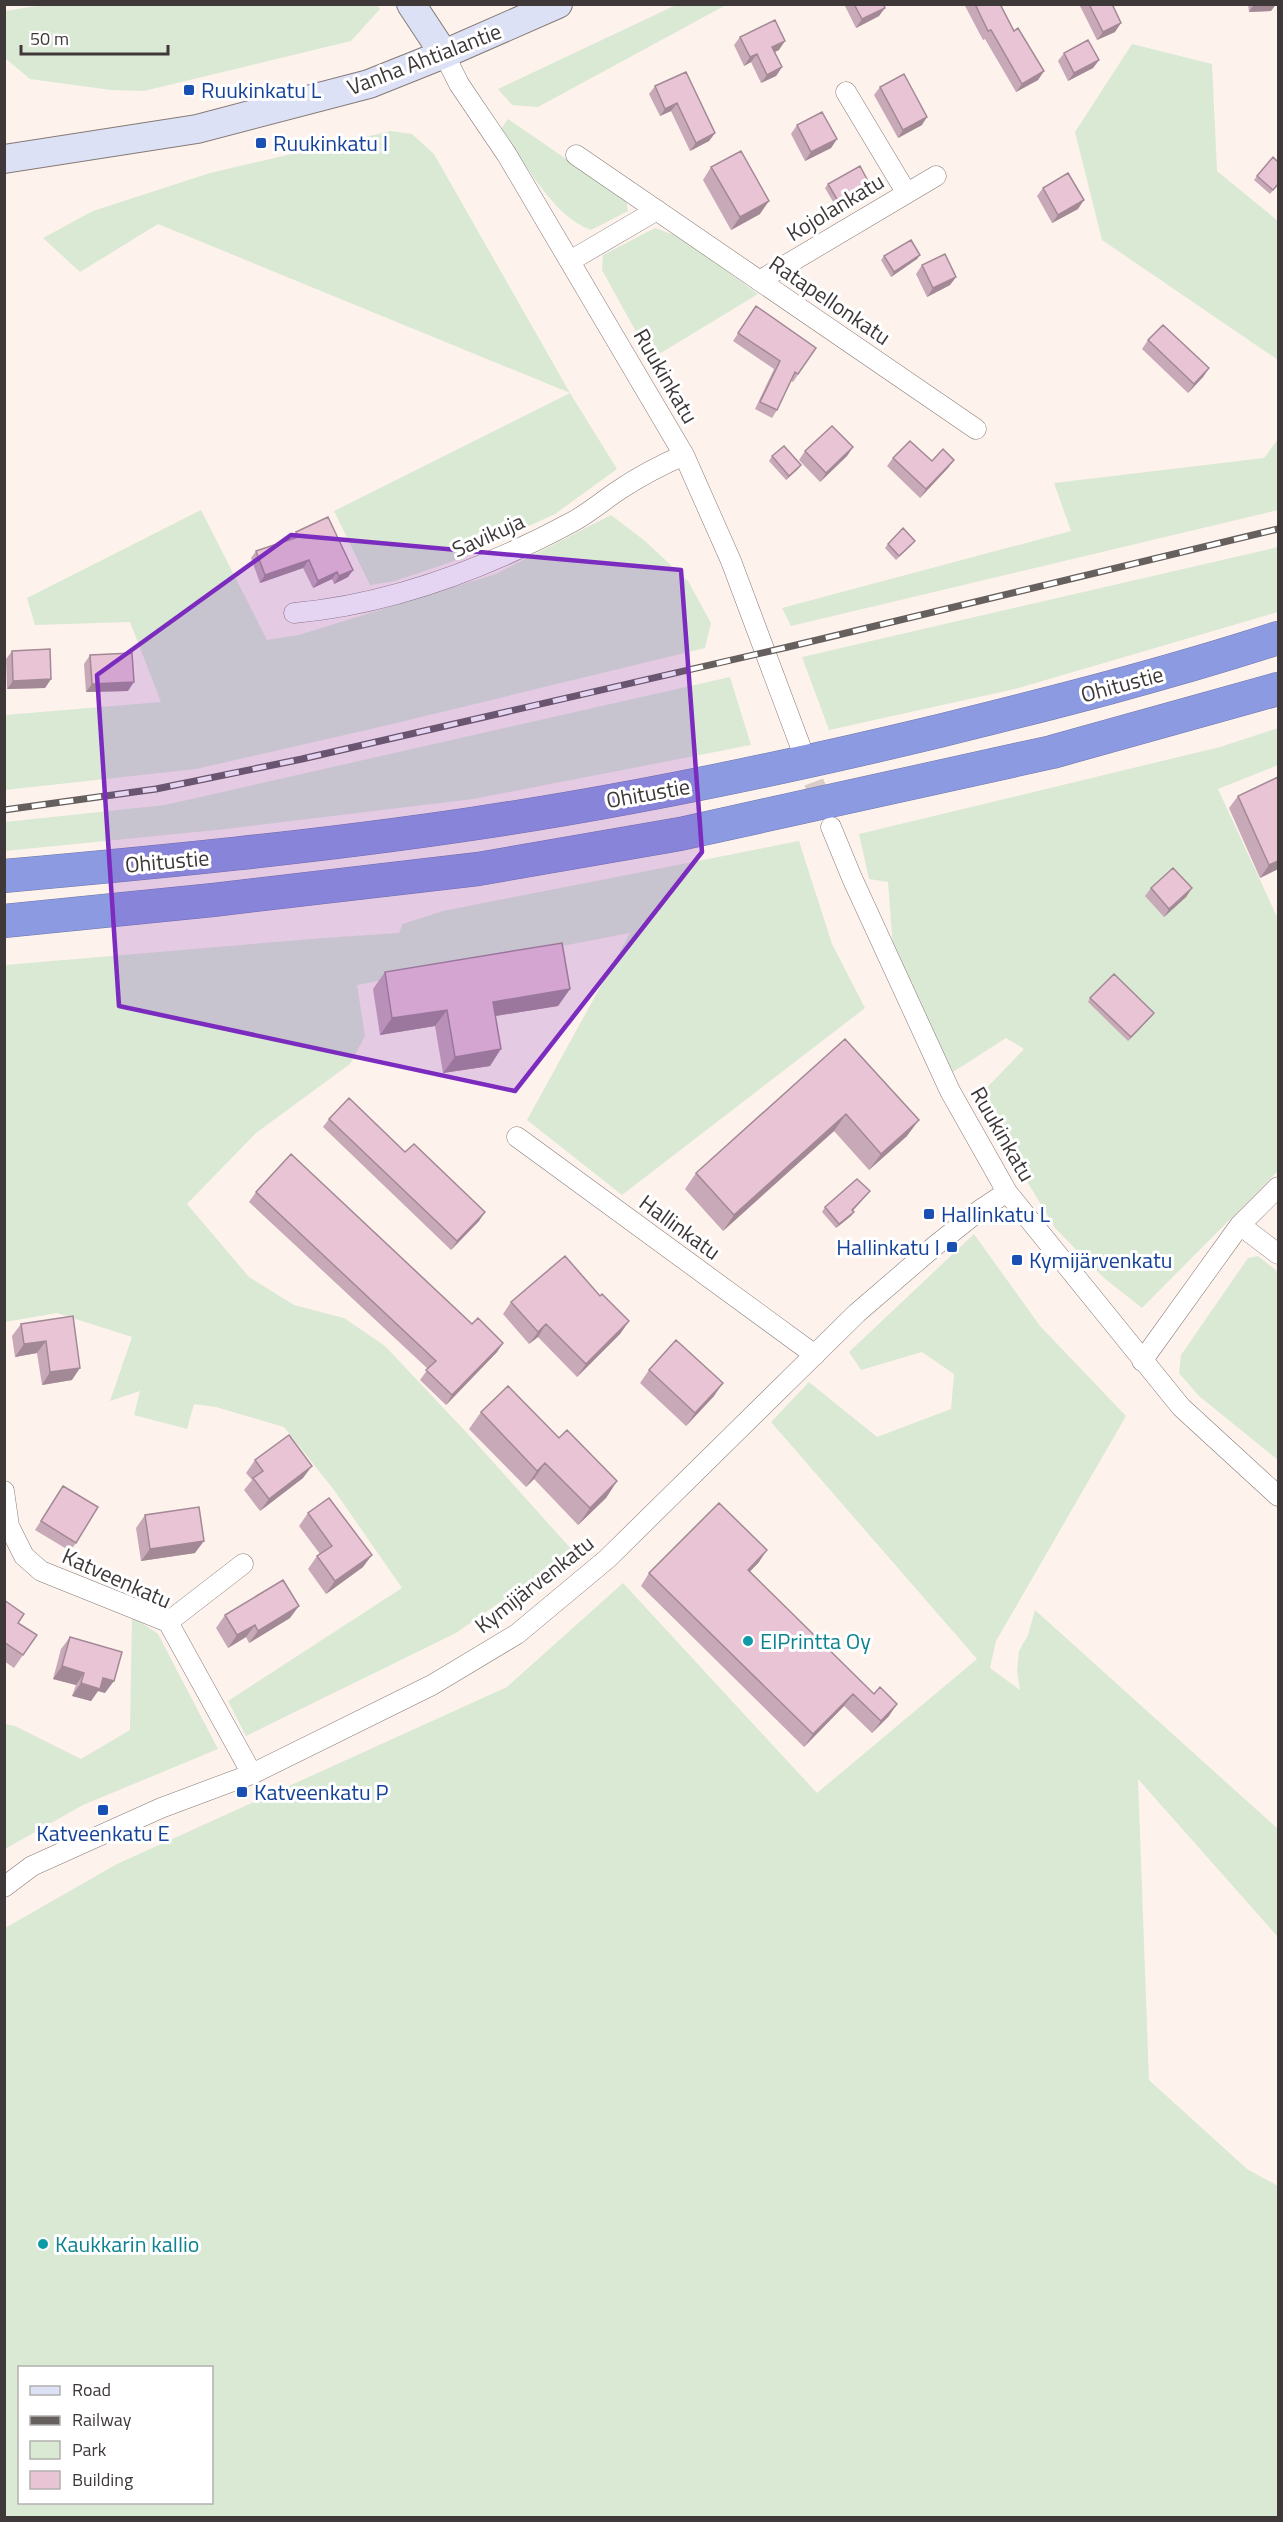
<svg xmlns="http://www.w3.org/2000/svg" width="1283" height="2522" font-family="'Titillium Web',sans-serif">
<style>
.green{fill:#dae9d4;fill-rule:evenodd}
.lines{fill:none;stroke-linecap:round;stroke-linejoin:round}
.street-tunnel{stroke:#d8cdc9;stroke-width:20;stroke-dasharray:20 10;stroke-linecap:butt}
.street-casing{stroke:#857a76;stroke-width:21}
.secondary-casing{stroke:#857a76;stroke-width:30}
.highway-casing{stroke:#7078a6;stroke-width:34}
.street{stroke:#fff;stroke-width:20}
.secondary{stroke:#dce1f6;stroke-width:28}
.highway{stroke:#8b9ae1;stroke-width:33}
.rail-casing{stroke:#655f5d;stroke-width:7}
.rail{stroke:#fff;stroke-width:4.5;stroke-dasharray:14;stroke-linecap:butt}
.wall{fill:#c8a9b7}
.shaded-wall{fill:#a38995}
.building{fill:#e9c4d5;stroke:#a38995;stroke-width:1.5}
.marked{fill:#7b2cbf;fill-opacity:0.2;stroke:#7b2cbf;stroke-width:4.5;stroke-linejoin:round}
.transit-dot{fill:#1a4fb4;stroke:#fff;stroke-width:2}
.culture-dot{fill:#0f9aa8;stroke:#fff;stroke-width:2}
.labels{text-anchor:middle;stroke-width:6;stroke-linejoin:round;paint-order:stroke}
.street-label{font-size:22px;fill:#3e3938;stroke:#fff}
.transit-label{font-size:22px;fill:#164399;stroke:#fff;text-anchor:start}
.culture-label{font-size:22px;fill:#0d838f;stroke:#fff;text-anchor:start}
</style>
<rect width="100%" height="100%" fill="#fef2ed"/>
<path class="green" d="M49,4h328l3,5 -29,32 -207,50 -33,-1 -81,-11 -25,-21v-47z
M676,5h50l-188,102 -26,-2 -14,-16z
M1132,44l80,20 5,107 61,50v139l-176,-120 -27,-108z
M508,119l118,81 2,11 -37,19c-39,-14 -66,-68 -90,-101z
M391,131l21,3 22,20 136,239 47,76 -62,45 -104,48 -56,19 -25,4 -36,-74 236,-118 -412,-169 -78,48 -37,-34 50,-27 117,-38z
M655,228l25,9 78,57 -107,65 -49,-89 1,-15z
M1278,439v71l-487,116 -9,-18 289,-77 -17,-48 210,-25z
M201,510l66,130 32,-5 197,-61 115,-59 34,26 43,40 23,42 -6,25 -321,78 -188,43 -191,21v-75l156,-13 -31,-80 -95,3 -8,-27z
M1278,547v65l-263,77 -186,41 -27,-73z
M730,677l21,68 -278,54 -247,30 -221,22v-29l160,-17z
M1278,728v37l-60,24 60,130v252l-136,137 -38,-30 -49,-50 -78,-130 47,-49 -18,-11 -53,34 -60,-123 -5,-67 -19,-3 -10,-45 361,-87z
M799,841l33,103 33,64 -243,187 -95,-75 103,-187 -273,52 8,51 -15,28 -94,69 -69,71 62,73 45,28 50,13 41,28 82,87 106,118 -117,82 -210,103 -18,-35 174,-113 -68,-98 -50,-63 -68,-20 -22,-3 -7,25 -53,-14 6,-24 -30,10 22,-64 -75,-24 -52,9v-357l318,-27 76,-5 4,-9 40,-13z
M974,1234l66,92 86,90 -130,225 -6,27 30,22 -3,-19 2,-20 9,-16 7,-25 243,219v108l-140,-158 11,301 98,89 31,17v331l-454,1 -5,-2v2l-814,-1v-589l112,-64 390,-177 116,-104 194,210 160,-134 -206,-237 38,-40 68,55 74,-28 3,-35 -32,-22 -61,18 -12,-18zM20,2368h192v134h-192z
M1258,1256l20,16v188l-79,-64 -20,-23 2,-18 67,-97z
M132,1616l26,18 60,115 -135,56 -78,44v-125l10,2 66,33 49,-29z"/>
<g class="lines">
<path class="street-tunnel" d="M803,754l22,57"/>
<g class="street-casing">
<path id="street" d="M444,54l15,30 48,71 177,300 47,106 69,184
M846,92l60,100
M576,155l400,274
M570,261l87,-51
M759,281l177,-105
M294,613c99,-9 193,-45 280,-92 16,-9 30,-21 45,-31 21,-14 42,-25 65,-35
M831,827l21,51 98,213 57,101 174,215 97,89
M517,1137l298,218
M1240,1225l38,29
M1142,1361l98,-136 38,-38
M4,1491l5,35 15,30 17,15 127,51 84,152
M168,1622l75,-58
M4,1887l28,-21 129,-58 91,-34 180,-89 85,-51 90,-75 250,-246 79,-68 44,-35 27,-18"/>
</g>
<g class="secondary-casing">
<path id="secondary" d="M411,4l33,50
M4,159l193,-30 172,-45 75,-30 114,-50"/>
</g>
<g class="highway-casing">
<path id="highway" d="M4,876c156,-14 312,-29 467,-52 157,-23 314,-56 468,-93 114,-28 228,-57 339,-93
M4,921l209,-21 265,-31 202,-35 372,-82 226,-63"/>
</g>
<use href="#street" class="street"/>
<use href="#secondary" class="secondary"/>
<use href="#highway" class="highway"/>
<g class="rail-casing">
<path id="rail" d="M4,810l152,-21 146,-30 486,-112 490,-118"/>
</g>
<use href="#rail" class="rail"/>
</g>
<path class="wall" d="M844,4h39l-4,12 -23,12z
M964,4h36l14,27 30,40 -6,9 -22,12 -31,-53 -2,1z
M1079,4h33l3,28 -18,8z
M1248,4h28l-5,7 -22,1z
M740,37l39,13 -4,2 7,15 -6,9 -15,7 -10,-21 -7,4 -10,-21z
M1064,53l35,7 -6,8 -25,13 -10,-20z
M655,86l60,47 -6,8 -19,10 -19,-40 -11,5 -11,-22z
M880,87l42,38 -24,13 -24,-43z
M797,125l40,14 -6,9 -26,13 -14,-27z
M711,167l49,47 -29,16 -28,-50z
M1257,176l21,9 -8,9 -16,-14z
M828,184l38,3 -31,18 -10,-17z
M1043,188l35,21 -26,14 -15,-27z
M920,255l-3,4 -26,18 -10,-17 3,-4z
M922,265l34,12 -6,8 -23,12 -11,-23z
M756,306l60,42 -23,34 -2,-1 -14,29 -5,8 -17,-9 19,-40 -41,-28z
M1148,340l61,28 -6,9 -15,16 -46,-44z
M853,447l-6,9 -27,26 -21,-22 6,-9z
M772,456l29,9 -3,4 -12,11 -17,-19z
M893,458l39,3 22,-1 -6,8 -28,30 -33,-32z
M296,532l57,38 -5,7 -14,7 -2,-5 -19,9 -10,-20 -43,15 -9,-25 5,-7 34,-12z
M888,544l24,1 -16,15 -11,-12z
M12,651l39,28 -6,9 -38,1 -1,-30z
M90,655l38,36 -42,1 -2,-28z
M1238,796l40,73 -18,9 -31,-70z
M1151,888h41l-6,9 -22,20 -19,-21z
M385,972l185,17 -12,17 -62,10 -6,50 -47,7 -8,-47 -55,9 -7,-46z
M1090,998l61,19 -23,24 -40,-39z
M845,1039l62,97 -38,34 -35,-39 -111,100 -38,-42 11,-16z
M329,1119l76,33 80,60 -6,9 -28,29 -128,-123z
M870,1191l-17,20 1,1 -3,4 -15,12 -14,-16 3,-5z
M256,1192l216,132 31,19 -6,9 -51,53 -26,-25 8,-11 -179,-167z
M600,1296l29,25 -9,13 -43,43 -39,-40 -9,7 -26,-30 8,-12z
M73,1316l-1,64 -30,5 -5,-32 -22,4 -3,-21 9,-12z
M649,1370l65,26 -28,30 -46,-43z
M481,1412l78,26 58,43 -11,17 -28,27 -44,-46 -8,8 -57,-58z
M255,1460l48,18 -43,33 -16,-21 8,-10 -6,-7z
M63,1486l13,57 -6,8 -35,-21z
M308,1513l55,54 -37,27 -18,-25 9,-13 3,-2 -21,-28z
M145,1515l50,38 -54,8 -5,-33z
M759,1562l-9,9 139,145 -17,17 -28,-27 -40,41 -163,-161 8,-13z
M4,1600l14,23 19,12 -23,33 -10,-7z
M225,1615l65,3 -41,25 -3,-6 -18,11 -12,-20z
M70,1637l35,56 -7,-2 -7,10 -19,-5 4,-11 -23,-6 8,-30z"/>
<path class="shaded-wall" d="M1254,4h22l-5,7 -22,1z
M885,8l-6,8 -23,12 6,-9z
M1121,23l-6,9 -18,8 6,-8z
M785,41l-6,9 -13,6 6,-9z
M757,54l-6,8 -7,4 6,-9z
M1099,60l-6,8 -25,13 6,-8z
M782,67l-6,9 -15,7 6,-8z
M1044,71l-6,9 -22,12 6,-8z
M677,103l-6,8 -11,5 5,-7z
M927,117l-5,8 -24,13 5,-8z
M715,133l-6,8 -19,10 6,-8z
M837,139l-6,9 -26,13 6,-9z
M869,183l-3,4 -31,18 3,-4z
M1084,200l-6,9 -26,14 6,-8z
M769,201l-9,13 -29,16 9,-13z
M920,255l-3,4 -26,18 3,-5z
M956,277l-6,8 -23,12 6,-9z
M1209,368l-6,9 -15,16 6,-9z
M853,447l-6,9 -27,26 6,-9z
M954,460l-6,8 -28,30 6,-9z
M801,465l-3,4 -12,11 3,-4z
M309,560l-6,8 -43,15 5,-8z
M353,570l-5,7 -14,7 5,-8z
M337,572l-5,7 -19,9 5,-7z
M51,679l-6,9 -38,1 6,-8z
M134,682l-6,9 -42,1 6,-8z
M1278,861v8l-18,9 9,-13z
M1192,888l-6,9 -22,20 5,-8z
M570,989l-12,17 -76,12 11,-16z
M447,1010l-12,16 -55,9 12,-17z
M1154,1013l-3,4 -23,24 3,-4z
M501,1049l-11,17 -47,7 12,-16z
M846,1114l-12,17 -111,100 11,-16z
M919,1120l-12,16 -38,34 12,-16z
M485,1212l-6,9 -28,29 6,-9z
M854,1212l-3,4 -15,12 3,-4z
M629,1321l-9,13 -43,43 9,-13z
M546,1324l-8,13 -9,7 9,-12z
M46,1341l-9,12 -22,4 9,-13z
M503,1343l-6,9 -51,53 6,-10z
M80,1368l-8,12 -30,5 8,-13z
M723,1383l-9,13 -28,30 9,-13z
M545,1463l-11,16 -8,8 11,-16z
M312,1466l-9,12 -43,33 9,-12z
M617,1481l-11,17 -28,27 12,-17z
M204,1541l-9,12 -54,8 9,-12z
M767,1550l-8,12 -19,20 8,-12z
M372,1555l-9,12 -37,27 9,-13z
M299,1606l-9,12 -41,25 9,-12z
M255,1625l-9,12 -18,11 9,-13z
M62,1666l22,7 -8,12 -23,-6z
M103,1678l11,3 -9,12 -7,-2 -7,10 -19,-5 9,-13z
M853,1694l-9,12 -40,41 9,-13z
M897,1704l-8,12 -17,17 9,-12z"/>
<path class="building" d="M854,4h29l2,4 -23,11z
M975,4h25l14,27 4,-3 26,43 -22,13 -31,-54 -3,1z
M1089,4h23l9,19 -18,9z
M775,20l10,21 -13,6 10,20 -15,8 -10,-21 -7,3 -10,-20z
M1088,40l11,20 -25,13 -10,-20z
M686,72l29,61 -19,10 -19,-40 -12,6 -10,-23z
M904,74l23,43 -24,13 -23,-43z
M822,112l15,27 -26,13 -14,-27z
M741,151l28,50 -29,16 -29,-50z
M1273,157l5,5v22l-5,6 -16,-14z
M860,166l9,17 -31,18 -10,-17z
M1068,173l16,27 -26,15 -15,-27z
M911,240l9,15 -26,17 -10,-16z
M945,254l11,23 -23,11 -11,-23z
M756,306l60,42 -18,26 -3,-2 -18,38 -17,-8 20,-41 -42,-28z
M1163,325l46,43 -15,16 -46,-44z
M832,426l21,21 -27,26 -21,-22z
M910,441l22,20 11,-12 11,11 -28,29 -33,-31z
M784,446l17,19 -12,11 -17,-20z
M328,517l25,53 -14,6 -2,-4 -19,9 -9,-21 -44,15 -9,-24 42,-14 -2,-5z
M903,528l12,13 -16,15 -11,-12z
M50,649l1,30 -38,2 -1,-30z
M132,653l2,29 -42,2 -2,-29z
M1278,777v84l-9,4 -31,-69z
M1173,868l19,20 -23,21 -18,-21z
M562,943l8,46 -77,13 8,47 -46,8 -8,-47 -55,8 -7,-46z
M1114,974l40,39 -23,24 -41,-39z
M845,1039l74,81 -38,34 -35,-40 -112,101 -38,-42z
M349,1098l56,54 9,-8 71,68 -28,29 -128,-122z
M291,1154l181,170 6,-6 25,25 -51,52 -26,-25 10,-9 -180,-169z
M857,1179l13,12 -18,19 2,2 -15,12 -14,-17z
M565,1256l35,40 2,-2 27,27 -43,43 -40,-40 -8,8 -27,-30z
M73,1316l7,52 -30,4 -4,-31 -22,3 -3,-20z
M676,1340l47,43 -28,30 -46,-43z
M508,1386l51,52 8,-8 50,51 -27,27 -45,-45 -8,8 -56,-59z
M289,1435l23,31 -43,33 -16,-21 10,-7 -8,-11z
M63,1486l35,21 -22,36 -35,-22z
M329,1498l43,57 -37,26 -18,-25 15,-10 -24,-33z
M719,1503l48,47 -19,20 126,124 6,-7 17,17 -16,17 -28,-27 -40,40 -164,-161z
M199,1507l5,34 -54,8 -5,-34z
M283,1580l16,26 -41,25 -3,-6 -18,10 -12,-20z
M4,1600l20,14 -6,9 19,12 -14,20 -19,-13z
M70,1637l52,15 -8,29 -11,-3 -3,11 -19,-6 3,-10 -22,-7z"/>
<path class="marked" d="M291,535l390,35 21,282 -187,239 -396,-85 -22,-331z"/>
<g class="transit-dot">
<rect x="183" y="84" width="12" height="12" rx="3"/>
<rect x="255" y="137" width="12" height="12" rx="3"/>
<rect x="923" y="1208" width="12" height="12" rx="3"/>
<rect x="946" y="1241" width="12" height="12" rx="3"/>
<rect x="1011" y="1254" width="12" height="12" rx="3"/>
<rect x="236" y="1786" width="12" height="12" rx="3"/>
<rect x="97" y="1804" width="12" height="12" rx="3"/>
</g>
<g class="culture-dot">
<circle cx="748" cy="1641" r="6"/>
<circle cx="43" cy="2244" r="6"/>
</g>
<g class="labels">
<g class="street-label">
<text transform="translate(424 59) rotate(-21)" y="8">Vanha Ahtialantie</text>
<text transform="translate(835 207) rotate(-31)" y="8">Kojolankatu</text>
<text transform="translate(830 300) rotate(34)" y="8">Ratapellonkatu</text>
<text transform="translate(666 376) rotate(60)" y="8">Ruukinkatu</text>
<text transform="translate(488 535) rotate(-24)" y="8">Savikuja</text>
<text transform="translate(1122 684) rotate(-15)" y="8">Ohitustie</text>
<text transform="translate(648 793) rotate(-10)" y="8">Ohitustie</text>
<text transform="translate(167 861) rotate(-5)" y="8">Ohitustie</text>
<text transform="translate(1003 1134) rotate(60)" y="8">Ruukinkatu</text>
<text transform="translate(680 1227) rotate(36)" y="8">Hallinkatu</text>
<text transform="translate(117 1578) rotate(24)" y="8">Katveenkatu</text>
<text transform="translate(534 1584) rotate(-38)" y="8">Kymijärvenkatu</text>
</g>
<g class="transit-label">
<text x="201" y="98">Ruukinkatu L</text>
<text x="273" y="151">Ruukinkatu I</text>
<text x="941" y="1222">Hallinkatu L</text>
<text x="940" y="1255" text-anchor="end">Hallinkatu I</text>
<text x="1029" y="1268">Kymijärvenkatu</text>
<text x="254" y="1800">Katveenkatu P</text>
<text x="103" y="1841" text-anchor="middle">Katveenkatu E</text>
</g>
<g class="culture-label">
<text x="760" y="1649">ElPrintta Oy</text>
<text x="55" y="2252">Kaukkarin kallio</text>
</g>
</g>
<rect width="1283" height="2522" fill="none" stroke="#3e3938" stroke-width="12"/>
<rect x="18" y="2366" width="195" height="138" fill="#ffffff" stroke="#b2b0af" stroke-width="1.5"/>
<rect x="30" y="2386" width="30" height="9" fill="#dce1f6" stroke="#b2b0af" stroke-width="1.5"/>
<text x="72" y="2396" font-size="18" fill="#3e3938">Road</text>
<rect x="30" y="2416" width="30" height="9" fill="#655f5d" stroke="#b2b0af" stroke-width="1.5"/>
<text x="72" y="2426" font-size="18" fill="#3e3938">Railway</text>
<rect x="30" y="2441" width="30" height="18" fill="#dae9d4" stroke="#b2b0af" stroke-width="1.5"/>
<text x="72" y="2456" font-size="18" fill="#3e3938">Park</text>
<rect x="30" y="2471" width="30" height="18" fill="#e9c4d5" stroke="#b2b0af" stroke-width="1.5"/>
<text x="72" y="2486" font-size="18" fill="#3e3938">Building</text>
<path d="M21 45v9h147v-9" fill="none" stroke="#3e3938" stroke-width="3"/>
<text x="30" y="45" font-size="18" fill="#3e3938" stroke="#ffffff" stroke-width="4.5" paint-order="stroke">50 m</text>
</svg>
